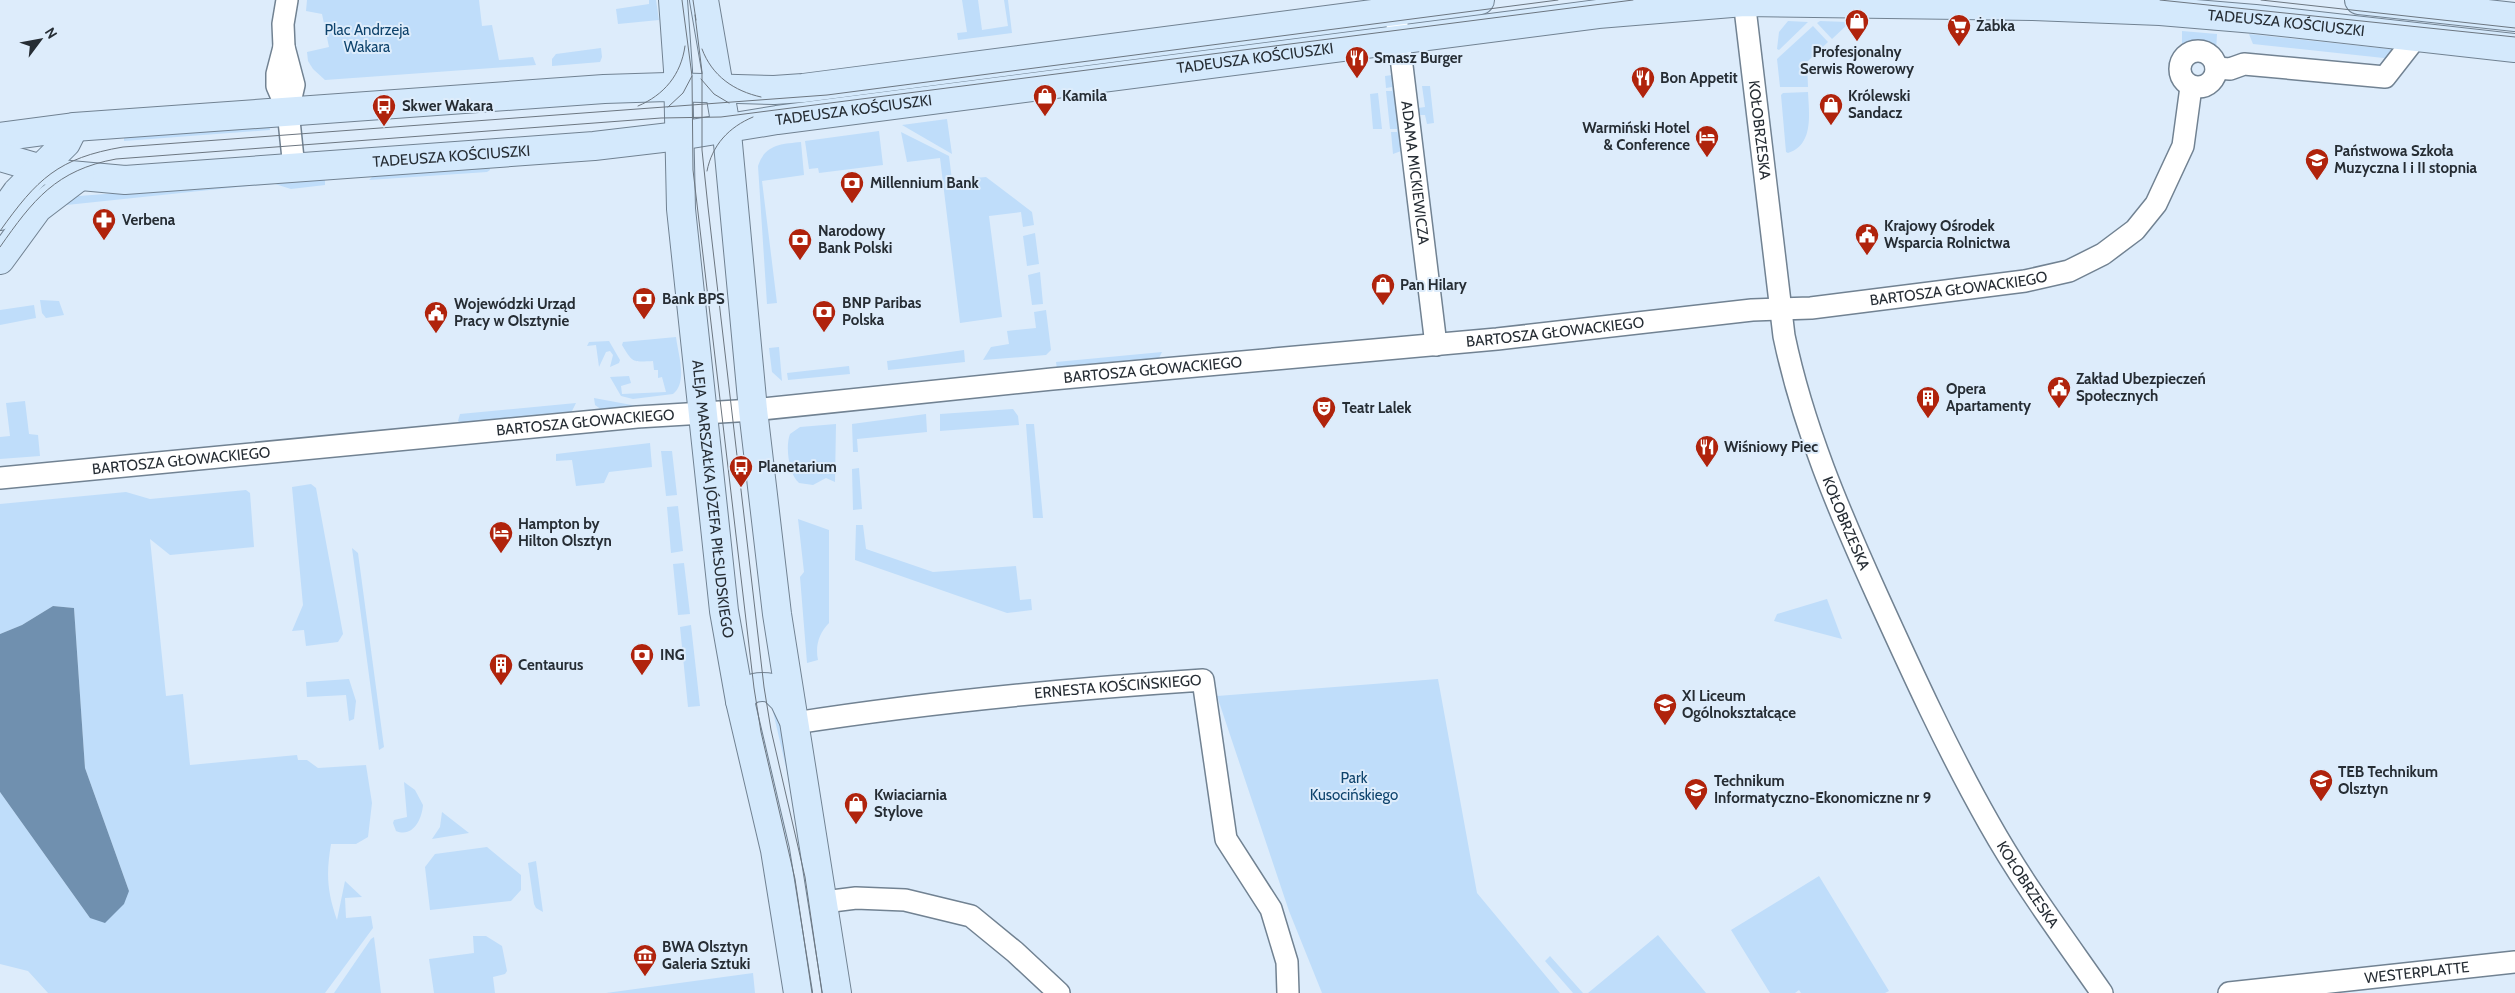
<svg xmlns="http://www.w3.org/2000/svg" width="2515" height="993" font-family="Cabin,sans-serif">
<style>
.green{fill:#bfddfa}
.water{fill:#7090af}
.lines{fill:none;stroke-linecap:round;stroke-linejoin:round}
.street-casing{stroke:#718292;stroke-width:24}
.secondary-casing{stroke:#718292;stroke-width:30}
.street{stroke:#fff;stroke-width:21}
.secondary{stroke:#d4e9fc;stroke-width:28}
.tram{stroke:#6c7680;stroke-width:1}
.labels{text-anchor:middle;stroke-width:4;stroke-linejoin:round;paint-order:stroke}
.street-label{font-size:15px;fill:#262d34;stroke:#ddecfb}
.poi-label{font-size:15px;font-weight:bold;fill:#262d34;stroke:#ddecfb;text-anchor:start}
.park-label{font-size:15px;fill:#0e436c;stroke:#ddecfb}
</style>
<rect width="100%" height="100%" fill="#ddecfb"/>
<path class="green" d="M307,0h172l3,26 10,-1 7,35 34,-3 3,8 -211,15 -12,-11 -5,-8 -1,-9 22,-5 -7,-33 -16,-3z
M649,0h7l3,20 -41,4 -2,-15 33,-5z
M962,0h16l4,30 26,-4 -4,-26h4l4,33 -54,7 -1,-7 10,-1z
M1788,21l20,1 -29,28 -2,-1 2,-17z
M1820,21l27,1 1,2 -16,15 -15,-16z
M1813,26l15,16 -21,20 1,25h-28l-3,-28z
M2182,31l35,3 -1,18c-10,-10 -24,-11 -34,-2z
M2249,34l150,16 -6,9 -140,-15z
M601,48l1,9 -2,5 -48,4v-7l4,-5z
M1392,75l9,76 -8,3 -2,-22h6v-3h-7l-4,-38h6v-4l-6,1 -1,-12z
M1422,86h8l4,37 -7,1 -2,-9h-6l-1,-7 7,-1z
M1808,92c1,21 6,53 -20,61l-2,-1 -5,-57 2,-2z
M1378,93l4,36h-9l-3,-35z
M947,119l5,35 -50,-29z
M269,124l1,6 -146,11v-7z
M879,131l4,34 -64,8 -1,-5 -9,1 -4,-28z
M901,132l48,24 3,24 34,-3 46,35 2,13 -11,2 -2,-15 -32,4 13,101 -42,6 -20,-165 -33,4z
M801,142l3,33 -42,6 15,122 -10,1 -9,-138c7,-22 24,-22 43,-24z
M489,165l1,5 -3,2 -118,8 6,-6z
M325,177v8l-34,4 -16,-5 -37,3 -181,19 14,-9 8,-1z
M1035,233l4,31 -12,2 -4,-30z
M1040,272l3,32 -11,1 -4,-30z
M40,300l19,1 5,14 -18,3 -4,-5z
M34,305l2,13 -36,7v-15z
M1046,310l5,40 -5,5 -63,5 8,-13 18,-3 -2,-13 29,-3 -2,-16z
M676,337c2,17 12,45 -3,57l-40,5 -12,-3 -11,-19 19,-1 2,7 -10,3 1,8 44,-2 -4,-15 -4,1v-8h-4l-1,-9c-21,1 -20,2 -31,-16l1,-3z
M609,341l11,19 -1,3 -9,4 3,-12 -3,-4 -4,1 -7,15 -3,-22 -9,1 2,-4z
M779,347l3,34 -10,-9 -3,-24z
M964,350l1,12 -77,8 -1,-9z
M1162,352l-4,8 -101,9 -1,-7z
M849,366l1,8 -62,6 -1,-7z
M594,398l43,8 -35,4 -7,-5z
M25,401l4,33 9,1 2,21 -40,3v-22l10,-1 -4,-33z
M576,403l-5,10 -107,12 -6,-4 2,-7z
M1013,409l5,7 1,9 -79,6v-17z
M926,414l1,18 -70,7 1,13h-5l-1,-28z
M836,424l-1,58 -9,-4 -13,7 -14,-2c-10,-8 -14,-36 -9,-49l10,-7z
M1026,424h8l9,94h-10z
M650,443l2,24 -43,5 -5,11 -28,3 -4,-26 -16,1v-7z
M661,451h11l5,44 -11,1z
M859,468l3,41 -9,1 -1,-41z
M311,484l5,4 27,146 -5,8 -32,4 -2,-16 -12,1 11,-26 -11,-118z
M246,490l4,3 4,54 -84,8 -20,-16 16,157 17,-2 7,71 107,-10 1,5h9l11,8 48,-3 6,38 -4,34 -12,7h-25c-5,30 -4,47 6,76l8,-39 17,16 -17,1 1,20 25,-2 2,12 -48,65h-277l-20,-22 -28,-7v-172l90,126 39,-27 -44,-123 -11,-160 -21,-2 -31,19 -22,9v-130l126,-12 24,7z
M678,506l5,45 -12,2 -4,-46z
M798,519l31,11v93c-10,10 -14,23 -11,37l-11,3 -7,-86 4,-5z
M856,525h7l3,24 67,23 83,-6 4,34 11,-1 1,11 -25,3 -152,-53z
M352,548l6,5 26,194 -5,3z
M684,563l6,51 -12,1 -5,-51z
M1827,599l15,40 -68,-18 3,-7z
M691,625l9,81 -12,1 -8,-80z
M349,679l7,22 -2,18 -5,2 -3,-26 -39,2 -1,-15z
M1438,679l39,214 83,100h-238l-33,-82 -72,-215z
M771,703l8,12 16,91z
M404,782l11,8 8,15c-1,14 -10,33 -27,26l-3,-8 1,-3 13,-3z
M442,812l27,21 -37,6 8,-12z
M487,847l34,28v15l-10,11 -81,9 -5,-43 10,-13z
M536,861l7,51 -7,-4 -2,-4 -6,-41z
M1819,876l70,115 -4,2h-84l-2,-3 -4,3h-25l-39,-63z
M1658,935l48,58h-118z
M473,936h13l16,10 5,25 -2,3 -12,3 2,16h-61l-5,-34 45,-6z
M374,937l7,56h-47l37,-54z
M1550,956l33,37h-10l-28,-32z
M753,973l2,20h-149z"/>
<path class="water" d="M53,606l21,2 11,160 44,123 -5,13 -19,19 -15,-5 -90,-126v-158l22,-9z"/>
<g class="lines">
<g class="street-casing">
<g id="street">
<path d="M287,0l-4,24 1,23 10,38 -6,26"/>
<path id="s1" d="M1394,0l42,345"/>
<path id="s2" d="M1744,0l40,336c19,91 55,175 93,259 35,77 70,154 112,228 33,59 74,114 113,170"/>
<path d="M284,47l-7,27v12l11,25 6,57"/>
<circle cx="2198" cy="69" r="18"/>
<path d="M2216,68l14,1 14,-5 141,13 25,-32 4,-9"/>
<path id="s3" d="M0,478l637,-61 116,-7 299,-31 445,-40 255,-29 59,-2 214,-27 44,-10 34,-17 32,-24 21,-26 27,-58 8,-59"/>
<path id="s4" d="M795,723c135,-21 272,-34 408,-43l23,159 45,70 16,53 1,31"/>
<path d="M824,902l32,-4 49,2 66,16 44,36 44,41"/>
<path id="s5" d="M2229,993l286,-31"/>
</g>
</g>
<g class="secondary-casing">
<g id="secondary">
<path id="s6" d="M673,0l5,70 3,139 43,402 16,90 35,149 23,143"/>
<path d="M704,0l23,133 26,277 24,204 60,379"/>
<path d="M2359,0l156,17"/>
<path d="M0,137l74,-10 530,-38 63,-2 107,3 29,-2 677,-88"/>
<path id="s7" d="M0,157l59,17 66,6 469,-34 85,-10 98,-16 821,-106 146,-12 289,4 127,5 95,8 260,29"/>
<path d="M0,216l17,-24 49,-49 8,-16"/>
<path d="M0,260l38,-52 42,-32"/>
<path d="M740,701c7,-13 17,-16 32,-13l12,12 8,17"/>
</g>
</g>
<use href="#street" class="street"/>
<use href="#secondary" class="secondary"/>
<path class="tram" d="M682,0l10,76 1,94 61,518 7,44 34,147 17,114
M693,0l3,20
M2160,0l355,37
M2261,0l254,28
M695,15l7,57v78l6,57 56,480 7,43 34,147 17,116
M702,49c10,27 32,42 59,48
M701,79l13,15 15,9
M638,106c26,-11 43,-31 47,-60
M668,107l15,-14 9,-17
M707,171c5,-26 22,-44 46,-54
M0,231c37,-52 58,-73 123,-84l704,-52 731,-95
M0,247c33,-47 56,-77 116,-88l545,-41 60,-1 912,-117"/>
</g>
<defs>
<g id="shop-pin" transform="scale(1.25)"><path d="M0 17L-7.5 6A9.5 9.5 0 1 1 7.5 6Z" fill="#b0230c" stroke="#ddecfb"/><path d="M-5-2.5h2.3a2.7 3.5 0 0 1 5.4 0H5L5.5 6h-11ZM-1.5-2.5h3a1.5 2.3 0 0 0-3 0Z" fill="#fff"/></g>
<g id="supermarket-pin" transform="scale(1.25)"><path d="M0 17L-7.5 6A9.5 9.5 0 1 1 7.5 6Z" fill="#b0230c" stroke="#ddecfb"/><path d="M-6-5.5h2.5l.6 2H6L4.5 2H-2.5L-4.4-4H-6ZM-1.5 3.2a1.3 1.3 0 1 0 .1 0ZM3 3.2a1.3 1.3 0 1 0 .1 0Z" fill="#fff"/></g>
<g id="restaurant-pin" transform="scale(1.25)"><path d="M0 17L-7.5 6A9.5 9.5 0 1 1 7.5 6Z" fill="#b0230c" stroke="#ddecfb"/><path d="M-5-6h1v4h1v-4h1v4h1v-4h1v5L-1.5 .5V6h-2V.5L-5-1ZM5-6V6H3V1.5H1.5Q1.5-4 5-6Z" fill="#fff"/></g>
<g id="bus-pin" transform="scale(1.25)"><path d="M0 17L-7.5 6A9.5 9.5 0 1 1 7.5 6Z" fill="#b0230c" stroke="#ddecfb"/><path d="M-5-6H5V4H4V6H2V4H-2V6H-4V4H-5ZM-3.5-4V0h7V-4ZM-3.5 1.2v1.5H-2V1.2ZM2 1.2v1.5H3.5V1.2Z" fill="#fff"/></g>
<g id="hotel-pin" transform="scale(1.25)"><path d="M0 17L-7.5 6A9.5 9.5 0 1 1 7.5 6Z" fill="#b0230c" stroke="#ddecfb"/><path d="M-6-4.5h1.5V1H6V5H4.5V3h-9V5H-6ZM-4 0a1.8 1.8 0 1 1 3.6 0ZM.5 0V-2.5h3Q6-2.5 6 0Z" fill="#fff"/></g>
<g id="school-pin" transform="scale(1.25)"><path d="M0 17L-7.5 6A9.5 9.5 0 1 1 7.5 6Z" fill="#b0230c" stroke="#ddecfb"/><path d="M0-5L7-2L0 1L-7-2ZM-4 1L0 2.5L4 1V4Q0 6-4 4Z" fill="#fff"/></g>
<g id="bank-pin" transform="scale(1.25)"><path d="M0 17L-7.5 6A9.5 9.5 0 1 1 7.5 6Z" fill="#b0230c" stroke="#ddecfb"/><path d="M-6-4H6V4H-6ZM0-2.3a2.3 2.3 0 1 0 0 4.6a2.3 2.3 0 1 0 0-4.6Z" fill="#fff"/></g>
<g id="pharmacy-pin" transform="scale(1.25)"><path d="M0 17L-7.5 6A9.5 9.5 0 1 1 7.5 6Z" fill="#b0230c" stroke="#ddecfb"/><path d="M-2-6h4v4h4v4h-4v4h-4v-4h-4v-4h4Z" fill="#fff"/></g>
<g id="civic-pin" transform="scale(1.25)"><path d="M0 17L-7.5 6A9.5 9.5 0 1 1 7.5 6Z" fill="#b0230c" stroke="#ddecfb"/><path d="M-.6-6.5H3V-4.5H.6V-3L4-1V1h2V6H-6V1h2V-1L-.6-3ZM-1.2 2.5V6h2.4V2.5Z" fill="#fff"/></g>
<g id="building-pin" transform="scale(1.25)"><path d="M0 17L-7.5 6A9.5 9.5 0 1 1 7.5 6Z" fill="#b0230c" stroke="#ddecfb"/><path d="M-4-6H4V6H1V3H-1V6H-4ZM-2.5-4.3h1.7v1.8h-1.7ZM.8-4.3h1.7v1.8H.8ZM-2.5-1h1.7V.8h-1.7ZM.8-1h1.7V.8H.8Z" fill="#fff"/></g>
<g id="theatre-pin" transform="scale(1.25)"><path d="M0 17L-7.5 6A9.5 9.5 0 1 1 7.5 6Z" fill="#b0230c" stroke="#ddecfb"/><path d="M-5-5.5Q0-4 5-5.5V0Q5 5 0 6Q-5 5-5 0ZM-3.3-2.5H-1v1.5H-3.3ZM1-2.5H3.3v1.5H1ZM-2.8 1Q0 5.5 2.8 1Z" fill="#fff"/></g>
<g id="museum-pin" transform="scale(1.25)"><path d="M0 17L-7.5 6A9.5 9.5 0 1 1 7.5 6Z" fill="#b0230c" stroke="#ddecfb"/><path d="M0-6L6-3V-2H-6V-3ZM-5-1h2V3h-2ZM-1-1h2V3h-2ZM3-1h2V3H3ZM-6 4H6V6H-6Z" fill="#fff"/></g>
</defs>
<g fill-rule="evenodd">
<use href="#shop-pin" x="1857" y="21"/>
<use href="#supermarket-pin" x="1959" y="26"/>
<use href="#restaurant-pin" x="1357" y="58"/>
<use href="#restaurant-pin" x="1643" y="78"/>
<use href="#shop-pin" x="1045" y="96"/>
<use href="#shop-pin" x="1831" y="105"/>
<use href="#bus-pin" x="384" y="106"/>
<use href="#hotel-pin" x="1707" y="137"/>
<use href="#school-pin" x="2317" y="160"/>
<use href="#bank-pin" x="852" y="183"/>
<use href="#pharmacy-pin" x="104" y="220"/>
<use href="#civic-pin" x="1867" y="235"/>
<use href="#bank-pin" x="800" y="240"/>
<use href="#shop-pin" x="1383" y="285"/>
<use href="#bank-pin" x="644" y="299"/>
<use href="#bank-pin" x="824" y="312"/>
<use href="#civic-pin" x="436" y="313"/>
<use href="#civic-pin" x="2059" y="388"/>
<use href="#building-pin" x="1928" y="398"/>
<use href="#theatre-pin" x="1324" y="408"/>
<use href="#restaurant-pin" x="1707" y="447"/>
<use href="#bus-pin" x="741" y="467"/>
<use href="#hotel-pin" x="501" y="533"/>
<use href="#bank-pin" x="642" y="655"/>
<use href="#building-pin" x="501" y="665"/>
<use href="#school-pin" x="1665" y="705"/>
<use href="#school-pin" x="2321" y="781"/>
<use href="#school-pin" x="1696" y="790"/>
<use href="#shop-pin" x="856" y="804"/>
<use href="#museum-pin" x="645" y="956"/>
</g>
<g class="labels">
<g class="street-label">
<text dy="5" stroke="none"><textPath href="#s7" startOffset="2300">TADEUSZA KOŚCIUSZKI</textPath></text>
<text dy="5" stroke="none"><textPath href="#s7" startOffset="1265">TADEUSZA KOŚCIUSZKI</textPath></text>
<text dy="5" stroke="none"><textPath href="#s7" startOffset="860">TADEUSZA KOŚCIUSZKI</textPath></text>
<text dy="5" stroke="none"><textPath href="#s2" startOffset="131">KOŁOBRZESKA</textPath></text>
<text dy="5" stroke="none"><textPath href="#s7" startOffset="455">TADEUSZA KOŚCIUSZKI</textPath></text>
<text dy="5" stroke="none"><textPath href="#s1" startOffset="174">ADAMA MICKIEWICZA</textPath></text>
<text dy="5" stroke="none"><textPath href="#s3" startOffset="1968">BARTOSZA GŁOWACKIEGO</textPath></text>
<text dy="5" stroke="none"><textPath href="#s3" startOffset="1562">BARTOSZA GŁOWACKIEGO</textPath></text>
<text dy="5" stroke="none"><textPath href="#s3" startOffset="1158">BARTOSZA GŁOWACKIEGO</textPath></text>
<text dy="5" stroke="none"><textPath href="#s3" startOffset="588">BARTOSZA GŁOWACKIEGO</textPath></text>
<text dy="5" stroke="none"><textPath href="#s3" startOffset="182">BARTOSZA GŁOWACKIEGO</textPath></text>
<text dy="5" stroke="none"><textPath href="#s6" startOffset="501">ALEJA MARSZAŁKA JÓZEFA PIŁSUDSKIEGO</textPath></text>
<text dy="5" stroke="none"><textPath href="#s2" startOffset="536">KOŁOBRZESKA</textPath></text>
<text dy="5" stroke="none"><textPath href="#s4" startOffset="325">ERNESTA KOŚCIŃSKIEGO</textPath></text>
<text dy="5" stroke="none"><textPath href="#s2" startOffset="941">KOŁOBRZESKA</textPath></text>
<text dy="5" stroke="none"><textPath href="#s5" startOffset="189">WESTERPLATTE</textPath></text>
</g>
<g class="poi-label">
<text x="1976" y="31">Żabka</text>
<text x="1857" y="57" text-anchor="middle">Profesjonalny<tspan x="1857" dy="17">Serwis Rowerowy</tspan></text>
<text x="1374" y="63">Smasz Burger</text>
<text x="1660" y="83">Bon Appetit</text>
<text x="1062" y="101">Kamila</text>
<text x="1848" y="101">Królewski<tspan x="1848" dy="17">Sandacz</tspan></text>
<text x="402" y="111">Skwer Wakara</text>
<text x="1690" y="133" text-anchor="end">Warmiński Hotel<tspan x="1690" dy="17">&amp; Conference</tspan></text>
<text x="2334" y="156">Państwowa Szkoła<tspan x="2334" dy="17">Muzyczna I i II stopnia</tspan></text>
<text x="870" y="188">Millennium Bank</text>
<text x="122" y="225">Verbena</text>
<text x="1884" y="231">Krajowy Ośrodek<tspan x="1884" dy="17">Wsparcia Rolnictwa</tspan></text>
<text x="818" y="236">Narodowy<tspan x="818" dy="17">Bank Polski</tspan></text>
<text x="1400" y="290">Pan Hilary</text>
<text x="662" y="304">Bank BPS</text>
<text x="842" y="308">BNP Paribas<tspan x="842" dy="17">Polska</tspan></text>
<text x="454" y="309">Wojewódzki Urząd<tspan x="454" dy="17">Pracy w Olsztynie</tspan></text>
<text x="2076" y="384">Zakład Ubezpieczeń<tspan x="2076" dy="17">Społecznych</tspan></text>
<text x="1946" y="394">Opera<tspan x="1946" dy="17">Apartamenty</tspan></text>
<text x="1342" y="413">Teatr Lalek</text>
<text x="1724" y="452">Wiśniowy Piec</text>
<text x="758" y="472">Planetarium</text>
<text x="518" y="529">Hampton by<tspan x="518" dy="17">Hilton Olsztyn</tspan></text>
<text x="660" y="660">ING</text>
<text x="518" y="670">Centaurus</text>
<text x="1682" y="701">XI Liceum<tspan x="1682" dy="17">Ogólnokształcące</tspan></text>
<text x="2338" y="777">TEB Technikum<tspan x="2338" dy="17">Olsztyn</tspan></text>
<text x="1714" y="786">Technikum<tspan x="1714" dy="17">Informatyczno-Ekonomiczne nr 9</tspan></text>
<text x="874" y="800">Kwiaciarnia<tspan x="874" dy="17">Stylove</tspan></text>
<text x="662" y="952">BWA Olsztyn<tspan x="662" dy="17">Galeria Sztuki</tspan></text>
</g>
<g class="park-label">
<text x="367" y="35">Plac Andrzeja<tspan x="367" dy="17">Wakara</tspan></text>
<text x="1354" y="783">Park<tspan x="1354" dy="17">Kusocińskiego</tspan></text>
</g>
</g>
<g transform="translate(40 40) rotate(58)" stroke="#ddecfb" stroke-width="4" paint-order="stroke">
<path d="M0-4L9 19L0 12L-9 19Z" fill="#262d34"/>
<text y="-8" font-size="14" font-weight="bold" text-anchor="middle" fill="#262d34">N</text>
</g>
</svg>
